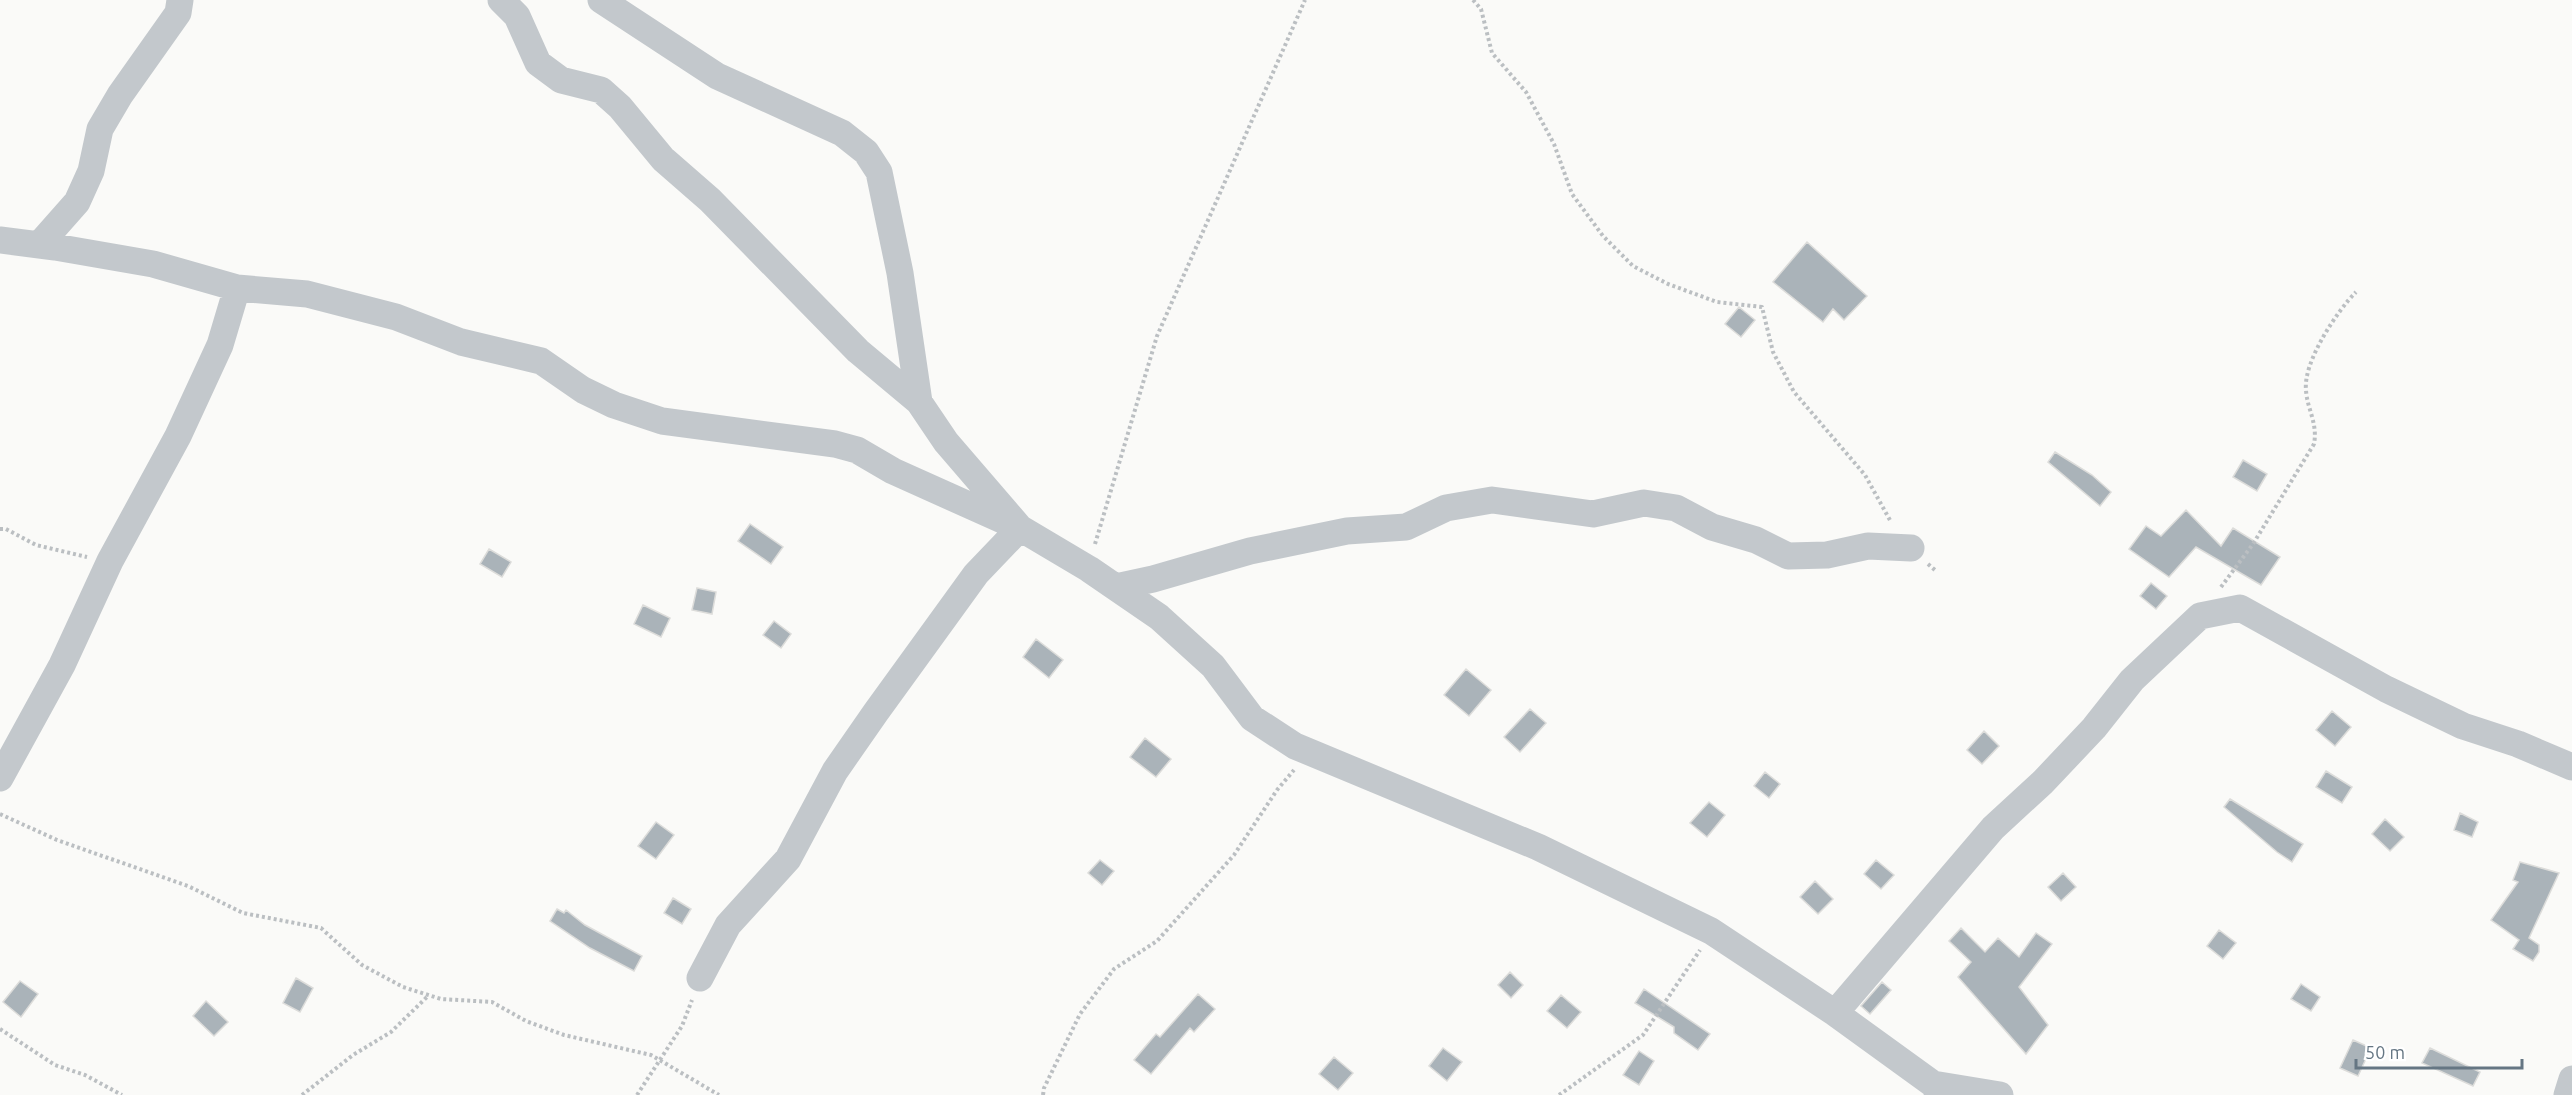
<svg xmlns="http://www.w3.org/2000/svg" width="2572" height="1095" font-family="Ubuntu,sans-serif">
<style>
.building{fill:#aab3b9;stroke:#dcdcda;stroke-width:1.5}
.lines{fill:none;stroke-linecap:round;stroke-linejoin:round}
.path{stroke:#bbbfc2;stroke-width:4;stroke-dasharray:3 3;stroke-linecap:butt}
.street{stroke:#c3c8cc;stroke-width:27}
</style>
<rect width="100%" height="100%" fill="#fafaf8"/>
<path class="building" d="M1807,242l60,54 -23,24 -11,-11 -10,13 -50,-40z
M1739,307l16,13 -14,17 -16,-13z
M2055,452l37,23 19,17 -11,14 -52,-44z
M2243,460l24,14 -10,17 -24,-14z
M2186,510l35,36 12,-18 47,29 -19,28 -65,-38 -27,30 -40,-28 17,-23 15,10z
M750,524l33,23 -12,17 -33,-23z
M489,549l22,13 -9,15 -22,-13z
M2151,583l16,13 -11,13 -16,-13z
M697,588l19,4 -4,22 -20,-4z
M643,605l27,13 -9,19 -27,-13z
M774,621l17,13 -10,14 -18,-13z
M1036,639l27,21 -14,18 -26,-21z
M1466,669l25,21 -22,26 -25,-21z
M1530,709l16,14 -26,29 -16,-15z
M2332,711l19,16 -16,19 -19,-16z
M1984,731l15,15 -17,18 -15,-14z
M1145,738l26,21 -15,18 -26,-20z
M2326,771l26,16 -10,16 -26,-16z
M1765,772l15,12 -11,14 -15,-12z
M2230,799l73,45 -11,18 -15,-10 -53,-45z
M1709,802l16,13 -18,22 -17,-14z
M2460,813l18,9 -6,15 -18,-7z
M2385,819l19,18 -14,14 -18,-17z
M656,822l18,13 -18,24 -18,-13z
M1100,860l14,11 -12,14 -14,-12z
M1876,860l18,15 -13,14 -17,-15z
M2520,862l39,11 -30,65 10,7v7l-6,9 -20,-12 6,-9 -28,-20 27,-38 -5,-2z
M2063,873l13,14 -15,14 -13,-14z
M1815,881l18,18 -15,15 -18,-17z
M673,898l18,11 -9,15 -18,-11z
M557,909l7,4 2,-3 19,15 57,31 -8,15 -44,-23 -40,-27z
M1961,928l24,24 13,-14 21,19 17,-24 16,11 -33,43 29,38 -22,29 -68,-77 13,-15 -22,-21z
M2219,930l17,13 -13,16 -16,-13z
M1510,972l13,13 -12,13 -13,-13z
M296,978l17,10 -13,24 -17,-9z
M20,981l18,13 -17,23 -18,-15z
M1882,982l9,8 -21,24 -9,-8z
M2301,984l19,13 -9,14 -20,-12z
M1644,989l66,45 -12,16 -24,-17v-6l-39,-24z
M1198,994l17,15 -21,23 -4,-4 -39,46 -17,-14 22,-26 4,3z
M1561,995l20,17 -14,16 -20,-17z
M206,1001l22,21 -14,14 -21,-20z
M2353,1040l18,8 -13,28 -18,-8z
M1443,1048l19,14 -15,19 -18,-15z
M2430,1048l50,24 -7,14 -51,-23z
M1639,1051l15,10 -15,24 -16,-10z
M1334,1057l19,16 -15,17 -19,-16z"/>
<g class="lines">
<path class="path" d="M1473,0l8,9 11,44 34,39 28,52 18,50 31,42 30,30 35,18 49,18 45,5 11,45 21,40 71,83 26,47
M0,529h6l30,16 51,12
M1095,544l62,-208 148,-336
M1928,564l7,6
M2221,587l32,-43 61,-100c4,-21 -7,-35 -8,-54 -3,-28 31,-79 50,-98
M0,814l57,26 131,46 55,27 78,15 41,37 41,22 38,12 51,3 34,19 38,14 87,20 68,40
M0,1029l55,36 30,10 37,20
M302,1095l51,-40 38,-23 37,-36
M637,1095l45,-69 10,-26
M1043,1095l1,-7 36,-74 34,-45 43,-28 77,-86 43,-65 17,-20
M1559,1095l84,-60 57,-85"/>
<path class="street" d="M501,0l16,16 21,47 23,17 40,10 19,17 43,52 47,41 148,151 61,51
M601,0l116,76 125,57 24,19 13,20 21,101 19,129 27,40 74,86 69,41 70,48 54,49 39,52 43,28 243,101 173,84 124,82 98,71 7,11
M0,240l55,7 98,17 84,24 70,6 89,23 65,25 80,19 42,29 31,15 48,16 173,23 22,6 36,21 127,57 -44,46 -100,138 -41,59 -47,88 -60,66 -28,53
M39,245l38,-43 14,-31 9,-42 20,-34 58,-82 2,-13
M1116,587l37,-8 97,-28 97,-20 59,-4 40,-19 46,-8 101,14 51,-11 32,5 36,19 44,13 32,16 39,-1 41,-9 43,2
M0,778l62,-113 48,-104 68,-125 42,-91 17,-57
M1835,1013l158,-185 50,-46 51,-54 38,-48 68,-64 40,-8 146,81 77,37 55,18 54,23
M1933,1084l67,11
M2567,1095l5,-16"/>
</g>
<path d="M2356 1059v9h166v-9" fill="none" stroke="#657683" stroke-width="3"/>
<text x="2365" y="1059" font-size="18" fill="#657683" stroke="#ffffff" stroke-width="4.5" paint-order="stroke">50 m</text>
</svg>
